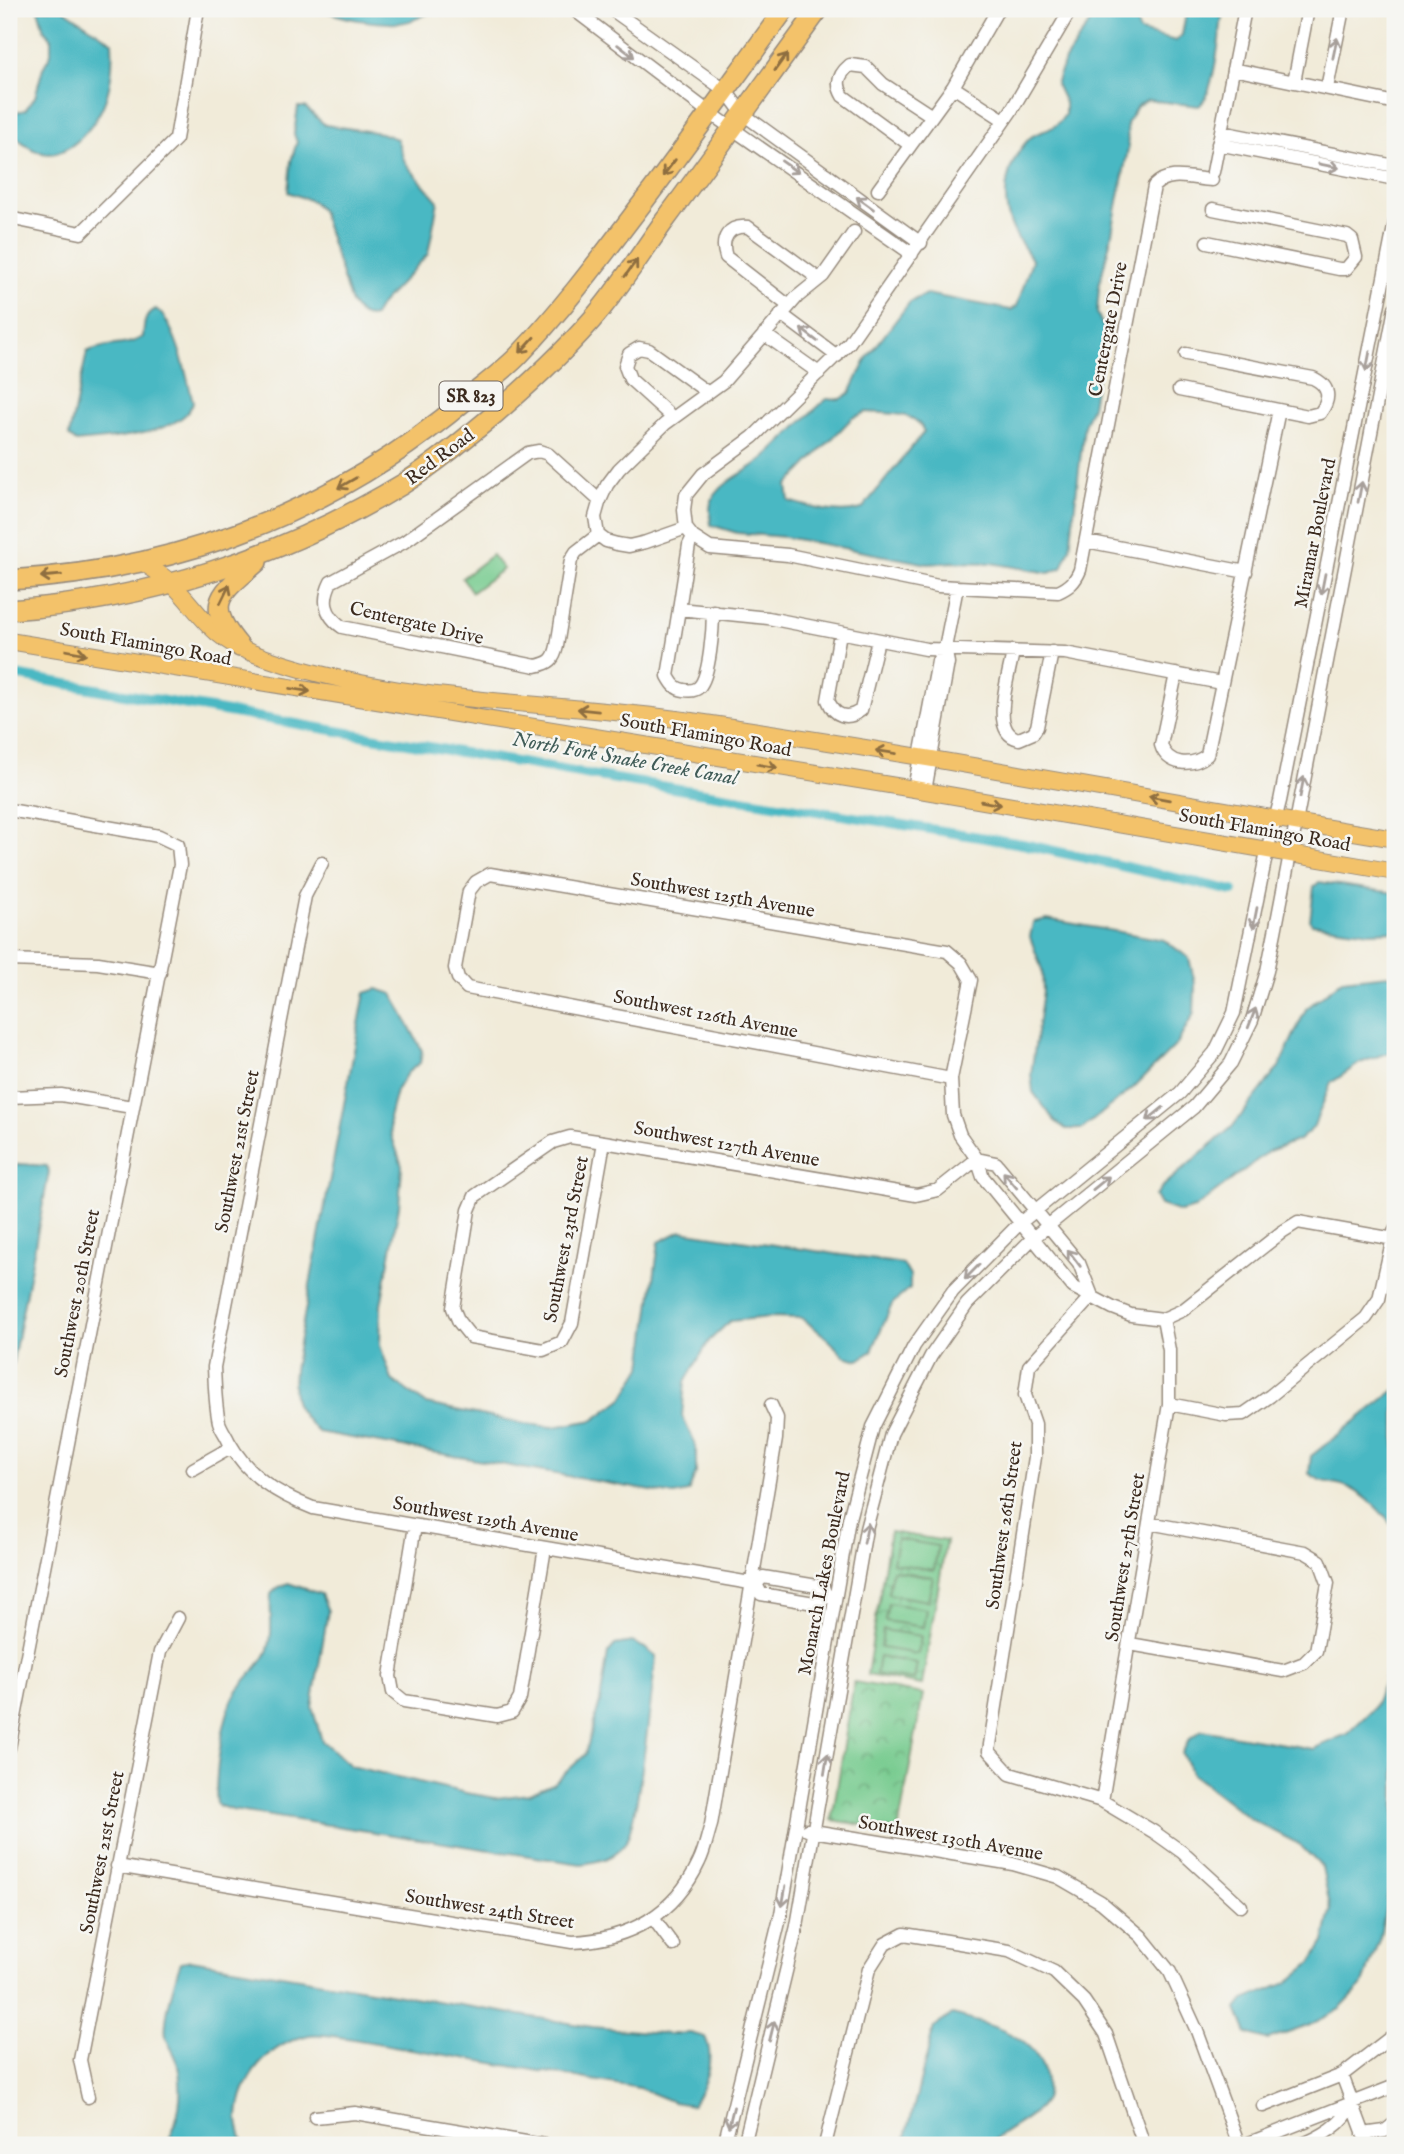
<svg xmlns="http://www.w3.org/2000/svg" width="1404" height="2154" font-family="'IM FELL English',serif">
<style>
.park{fill:url(#park-crowns);stroke:#587a56;stroke-width:2}
.pitch{fill:#75ca8d;stroke:#587a56;stroke-width:2}
.water{fill:#4ab8c3;stroke:#427170;stroke-width:2;fill-rule:evenodd}
.lines{fill:none;stroke-linecap:round;stroke-linejoin:round}
.canal{stroke:#4ab8c3;stroke-width:10}
.minor-casing{stroke:#968a7c;stroke-width:15}
.major-casing{stroke:#968a7c;stroke-width:18}
.highway-casing{stroke:#968a7c;stroke-width:22}
.minor{stroke:#fff;stroke-width:12}
.major{stroke:#f3c26a;stroke-width:16}
.highway{stroke:#f3c26a;stroke-width:19}
.oneway{stroke:#a79f9a}
.oneway2{stroke:#8e6e40}
.labels{text-anchor:middle;stroke-width:5;stroke-linejoin:round;paint-order:stroke}
.shield{fill:#f6f6f2;stroke:#73675e;stroke-width:2}
.shield-label{font-size:18px;font-weight:bold;fill:#3b2a1e}
.street-label{font-size:19px;fill:#3b2a1e;stroke:#f6f6f2}
.water-label{font-size:21px;font-style:italic;fill:#405c58;stroke:#f6f6f2}
</style>
<defs>
<pattern id="park-crowns" width="20" height="18" patternUnits="userSpaceOnUse" patternTransform="scale(1.75)"><rect width="20" height="18" fill="#75ca8d"/><path d="M2 6a3 3 0 1 1 6 0M12 15a3 3 0 1 1 6 0" fill="none" stroke="#61a473"/></pattern>
</defs>
<rect width="100%" height="100%" fill="#f6f6f2"/>
<filter id="ink" filterUnits="userSpaceOnUse"><feTurbulence type="fractalNoise" baseFrequency=".0143" numOctaves="2"/><feDisplacementMap in="SourceGraphic" scale="14" xChannelSelector="R" yChannelSelector="G"/><feConvolveMatrix kernelMatrix="1 2 1 2 8 2 1 2 1" color-interpolation-filters="sRGB"/></filter>
<filter id="wash" filterUnits="userSpaceOnUse"><feTurbulence type="fractalNoise" baseFrequency=".00686" numOctaves="4" result="noise"/><feDisplacementMap in="SourceGraphic" scale="28" xChannelSelector="R" yChannelSelector="G"/><feGaussianBlur stdDeviation="1.57" result="paint"/><feColorMatrix in="noise" values="0 0 0 0 0 0 0 0 0 0 0 0 0 0 0 0 0 1.4 0 .05"/><feComposite in="paint" operator="in"/></filter>
<g filter="url(#wash)">
<rect width="100%" height="100%" fill="#f1ebd9"/>
<path class="park" d="M890,1532l56,9 -24,144 -55,-10z
M854,1682l69,12 -25,137 -66,-11z"/>
<path class="pitch" d="M492,555l11,14 -31,23 -10,-14z
M897,1539l41,7 -4,24 -41,-7z
M892,1570l41,7 -5,24 -40,-7z
M888,1603l38,6 -3,18 -38,-6z
M883,1630l38,6 -3,18 -37,-6z
M879,1657l38,6 -3,17 -38,-6z"/>
<path class="water" d="M38,9h25l49,33c1,17 0,37 -5,53 -7,26 -38,67 -68,57 -12,-3 -21,-15 -30,-22v-23l8,5 8,-2 10,-13 8,-29 8,-14v-16l-7,-8z
M321,9h115c-11,6 -24,13 -37,14 -25,1 -56,-4 -78,-14z
M1099,9h41l-3,16 3,7 36,9 6,-6 5,-26h36c-3,21 -8,85 -24,97l-51,-6 -11,6 -10,18 1,25 -17,89 -12,48 -2,27 8,18 -13,75 -8,20 -14,122 -8,20 -13,5 -58,-10 -38,-1 -25,2 -143,-27 -48,-4 -26,-8c-1,-12 -3,-22 5,-31 13,-17 32,-22 48,-36 22,-19 41,-41 63,-59h14l9,-6 17,-35 43,-56 16,-8 85,16 6,-4 15,-46c-6,-11 -16,-22 -20,-33 -12,-30 -6,-64 17,-88 6,-7 17,-7 24,-12 5,-3 9,-8 12,-12v-12l-9,-19 9,-24zM866,412c19,2 51,-2 58,20l-62,77c-23,7 -50,-1 -73,-8l-2,-16 65,-67z
M298,107h7l20,18 56,8 16,6 8,24 33,38 -10,53 -47,50 -7,12c-12,3 -16,-4 -23,-13l-30,-93 -9,-9 -24,-9 3,-31 6,-19 -3,-8z
M156,309c20,14 31,69 37,93 -8,33 -88,37 -117,40l-7,-6 18,-84c19,-10 38,-4 56,-15 1,-13 1,-22 13,-28z
M1319,882l76,11v38l-25,1 -58,-8 -2,-3 4,-34z
M1047,919l117,21 25,18 6,26 -1,29 -17,31 -44,44 -51,41h-16l-11,-8 -22,-29 -2,-18 12,-83 -1,-21 -12,-33 3,-15z
M1389,975l6,1v78h-11l-24,9 -29,20 -18,45 -14,12 -30,11 -74,57 -15,4 -20,-7 -5,-9 6,-8 71,-61 47,-60 27,-58 36,-29z
M377,989l16,5 29,57 -2,12 -13,10 -11,18 -7,27 2,16 11,32 -3,40 -18,99 -1,40 12,35 34,24 99,20 28,3 41,-7 29,-22 19,-31 17,-125 22,-11 222,33 7,12v12l-18,16 -20,47 -13,9 -15,-4 -17,-18 -25,-20 -31,-1 -41,4 -21,20 -24,41 -3,34 14,30v27l-8,19 -14,3 -356,-63c-23,-24 -27,-28 -24,-62l69,-367 2,-10z
M21,1164l26,2 2,6 -40,209v-214z
M1395,1390v139c-13,-16 -26,-32 -45,-41 -16,-8 -26,-2 -41,-15l2,-17z
M288,1583l33,11 7,17 -16,96 10,34 29,25 115,27 30,5 33,-4 24,-10 32,-29 15,-53 8,-49 7,-8 17,-3 13,6 11,9c-4,32 -18,170 -32,188 -13,15 -25,16 -43,19l-349,-54 -15,-5c-3,-26 5,-89 19,-112 9,-14 23,-25 30,-39 9,-18 3,-42 5,-60l6,-6z
M1395,1614v243l-15,80 -18,49 -22,23 -32,17 -40,14 -21,-7 -10,-24 7,-9 43,-17 24,-20 13,-21 7,-31 -9,-44 -23,-23 -47,-24 -60,-46 -10,-21 7,-13 13,-10 111,19 34,-15 26,-25 11,-27z
M191,1960l401,67 78,7 20,-1 15,4c11,22 0,49 -13,68l-19,-3 -34,-14 -292,-50c-11,-1 -26,-5 -38,-3 -40,9 -70,43 -71,84 0,8 4,18 6,26h-78c14,-24 18,-56 11,-84 -2,-8 -9,-16 -11,-25 -3,-15 9,-59 15,-74z
M952,2015c38,10 89,20 94,67 1,10 1,17 -6,25 -10,12 -37,24 -52,38h-84l30,-118z"/>
<g class="lines">
<path class="canal" d="M9,674l582,101 432,69 210,47"/>
</g>
</g>
<g filter="url(#ink)">
<g class="lines">
<g class="minor-casing">
<path id="minor" d="M573,9l137,104 202,141
M611,9l115,82 17,23 178,129
M1071,9l-60,102 -162,232 -96,94 -50,37 -17,21 -2,15 2,18 7,9 17,11 78,7 150,31 120,6c11,-5 17,-10 22,-22l74,-384c15,-16 38,-7 58,-6
M1233,69l158,33
M1294,82l14,-73
M953,87l51,33
M1327,88l16,-79
M1221,132l174,34
M1218,144l177,35
M910,145l-67,-49c-8,-13 -4,-22 7,-31l16,2 17,17 49,32
M1213,172l32,-163
M878,190l75,-103 45,-78
M9,218l72,15 95,-94 22,-130
M1207,242l132,27h7l10,-12 -4,-17 -5,-4 -134,-27
M789,306l-63,-49c-6,-18 2,-32 22,-30l71,52
M781,314l56,42
M764,334l55,39
M1179,390l129,26 12,-3c11,-14 10,-27 -7,-35l-127,-24
M673,418l-43,-39 -5,-13 4,-12 10,-6 10,2 58,42
M686,528l-40,14 -17,4 -12,-2 -11,-3 -8,-6 -3,-18 4,-14 8,-18 12,-16 46,-45 59,-43 73,-84 26,-21 31,-44
M598,535l-22,17 -5,8 -14,86c-3,14 -7,17 -21,20l-194,-39c-18,-13 -20,-27 -11,-45l73,-40 124,-89 11,-2 9,3 52,47
M693,537l-4,8 -10,64 89,9 158,31 139,4 156,30
M1086,541l160,31
M679,609l-11,67c4,7 7,13 16,14 5,1 11,1 15,-3 11,-11 14,-59 14,-76
M840,633l-12,67c6,16 19,21 33,10l17,-70
M1013,651c-3,23 -25,82 6,88l14,-6 4,-6 15,-75
M1176,674l-15,71c6,21 31,22 46,10l72,-345
M914,789l24,-128 7,-13 12,-61
M925,791l23,-128 -3,-15
M9,810l150,26 19,9 2,20 -171,883
M322,863l-17,33 -91,471c1,19 1,37 5,55 2,7 7,13 10,20 19,34 48,52 84,66l443,76
M9,960l89,3 62,10
M951,1079l-484,-91 -9,-10 -3,-10 14,-77 7,-9 14,-8 457,77 14,12 10,17 -20,99 2,36 7,20 17,24 6,18 90,110 40,21 18,7 32,4 20,-9 99,-78 16,-10 96,17
M9,1097l52,-2 71,12
M604,1142l-32,181 -10,19 -19,8 -72,-13 -12,-15 -6,-14 16,-98 6,-14 78,-54 17,-5 34,5 312,53 22,-5 39,-31
M977,1159l19,4 83,100 13,33
M1092,1296l-63,70 -4,29 10,29v33l-46,294 21,23 92,27 52,31 28,20 59,54
M1169,1404l57,11 18,-1 26,-18 96,-78 13,-19 16,-70
M193,1469l39,-22
M415,1526l-25,150 3,16 11,9 93,15 15,-4 8,-14 25,-150
M763,1577l60,10 3,8 -6,9 -59,-10 -5,-10z
M1130,1644l153,27 21,-8 12,-12 12,-68 -8,-22 -15,-9 -156,-29
M1102,1801l67,-397v-54l-6,-31
M807,1830l206,34 45,13 43,25 40,34 29,36 27,59 42,114
M117,1866l455,76c57,-2 103,-28 127,-80 6,-12 8,-25 12,-37l65,-386 1,-21 -6,-13
M653,1918l20,27
M1342,2075l26,70
M88,2097l-8,-37 80,-408 18,-34
M1263,2106l79,-31 53,-41
M315,2117l40,-4 189,32
M1363,2134l22,-3 10,-8
M724,2145l57,-231 68,-395 24,-92 41,-81 39,-55 67,-68 160,-130 35,-41 19,-39 33,-162 13,-50 115,-579
M744,2145l53,-219 69,-397 25,-95 40,-78 36,-52 66,-66 161,-131 37,-44 21,-43 15,-49 8,-39 120,-624
M825,2145l44,-176 16,-25 19,-10 105,17 45,21 30,29 22,33 38,111
M1244,2145l151,-59
M1300,2145c19,-7 45,-21 52,-41"/>
</g>
<g class="major-casing">
<path id="major" d="M142,562c9,6 19,12 27,19 31,29 38,55 83,72 141,53 292,46 439,68 235,34 469,79 704,118
M9,641l905,148 481,83"/>
</g>
<g class="highway-casing">
<path id="highway" d="M9,580c172,-10 327,-70 459,-182 16,-13 34,-26 49,-41 47,-49 86,-102 127,-156 48,-63 94,-128 141,-192
M9,610c139,-9 275,-54 394,-126 33,-21 63,-46 93,-71 37,-32 74,-66 105,-104 22,-27 42,-58 62,-86 53,-71 104,-143 156,-214
M240,647c-38,-45 -19,-53 17,-85"/>
</g>
<use href="#minor" class="minor"/>
<use href="#major" class="major"/>
<use href="#highway" class="highway"/>
</g>
<defs><path id="oneway-shaft" d="M-6 0H5M1.5-3L5.5 0L1.5 3" fill="none" stroke-width="1.6" stroke-linecap="round" stroke-linejoin="round" transform="scale(1.75)"/></defs>
<g class="oneway">
<use href="#oneway-shaft" transform="translate(1335 48) rotate(-78)"/>
<use href="#oneway-shaft" transform="translate(626 51) rotate(37)"/>
<use href="#oneway-shaft" transform="translate(1329 166) rotate(11)"/>
<use href="#oneway-shaft" transform="translate(790 167) rotate(35)"/>
<use href="#oneway-shaft" transform="translate(865 203) rotate(-144)"/>
<use href="#oneway-shaft" transform="translate(809 335) rotate(-143)"/>
<use href="#oneway-shaft" transform="translate(1368 361) rotate(101)"/>
<use href="#oneway-shaft" transform="translate(1360 492) rotate(-79)"/>
<use href="#oneway-shaft" transform="translate(1323 584) rotate(101)"/>
<use href="#oneway-shaft" transform="translate(1302 787) rotate(-79)"/>
<use href="#oneway-shaft" transform="translate(1255 918) rotate(101)"/>
<use href="#oneway-shaft" transform="translate(1252 1018) rotate(-69)"/>
<use href="#oneway-shaft" transform="translate(1155 1114) rotate(141)"/>
<use href="#oneway-shaft" transform="translate(1010 1180) rotate(-130)"/>
<use href="#oneway-shaft" transform="translate(1101 1183) rotate(-39)"/>
<use href="#oneway-shaft" transform="translate(1074 1258) rotate(-127)"/>
<use href="#oneway-shaft" transform="translate(972 1272) rotate(135)"/>
<use href="#oneway-shaft" transform="translate(866 1533) rotate(-79)"/>
<use href="#oneway-shaft" transform="translate(826 1764) rotate(-81)"/>
<use href="#oneway-shaft" transform="translate(784 1896) rotate(100)"/>
<use href="#oneway-shaft" transform="translate(772 2031) rotate(-76)"/>
<use href="#oneway-shaft" transform="translate(731 2117) rotate(104)"/>
</g>
<g class="oneway2">
<use href="#oneway-shaft" transform="translate(781 62) rotate(-54)"/>
<use href="#oneway-shaft" transform="translate(669 168) rotate(127)"/>
<use href="#oneway-shaft" transform="translate(631 268) rotate(-54)"/>
<use href="#oneway-shaft" transform="translate(527 345) rotate(132)"/>
<use href="#oneway-shaft" transform="translate(347 483) rotate(150)"/>
<use href="#oneway-shaft" transform="translate(51 576) rotate(175)"/>
<use href="#oneway-shaft" transform="translate(225 594) rotate(-64)"/>
<use href="#oneway-shaft" transform="translate(76 652) rotate(10)"/>
<use href="#oneway-shaft" transform="translate(300 690) rotate(9)"/>
<use href="#oneway-shaft" transform="translate(588 710) rotate(-174)"/>
<use href="#oneway-shaft" transform="translate(886 752) rotate(-171)"/>
<use href="#oneway-shaft" transform="translate(767 766) rotate(10)"/>
<use href="#oneway-shaft" transform="translate(1159 798) rotate(-170)"/>
<use href="#oneway-shaft" transform="translate(991 803) rotate(10)"/>
</g>
</g>
<g class="labels">
<rect class="shield" x="439.5" y="381.5" width="63" height="29" rx="5"/>
<g class="shield-label">
<text x="471" y="402">SR 823</text>
</g>
<g class="street-label">
<text transform="translate(1107 329) rotate(-79)" y="7">Centergate Drive</text>
<text transform="translate(439 456) rotate(-37)" y="7">Red Road</text>
<text transform="translate(1314 533) rotate(-79)" y="7">Miramar Boulevard</text>
<text transform="translate(417 622) rotate(13)" y="7">Centergate Drive</text>
<text transform="translate(146 643) rotate(10)" y="7">South Flamingo Road</text>
<text transform="translate(706 734) rotate(10)" y="7">South Flamingo Road</text>
<text transform="translate(1265 829) rotate(10)" y="7">South Flamingo Road</text>
<text transform="translate(723 894) rotate(10)" y="7">Southwest 125th Avenue</text>
<text transform="translate(706 1013) rotate(11)" y="7">Southwest 126th Avenue</text>
<text transform="translate(727 1143) rotate(10)" y="7">Southwest 127th Avenue</text>
<text transform="translate(236 1151) rotate(-79)" y="7">Southwest 21st Street</text>
<text transform="translate(565 1239) rotate(-79)" y="7">Southwest 23rd Street</text>
<text transform="translate(76 1293) rotate(-79)" y="7">Southwest 20th Street</text>
<text transform="translate(486 1518) rotate(10)" y="7">Southwest 129th Avenue</text>
<text transform="translate(1003 1525) rotate(-82)" y="7">Southwest 26th Street</text>
<text transform="translate(1124 1557) rotate(-81)" y="7">Southwest 27th Street</text>
<text transform="translate(823 1573) rotate(-79)" y="7">Monarch Lakes Boulevard</text>
<text transform="translate(951 1837) rotate(10)" y="7">Southwest 130th Avenue</text>
<text transform="translate(101 1852) rotate(-79)" y="7">Southwest 21st Street</text>
<text transform="translate(490 1908) rotate(9)" y="7">Southwest 24th Street</text>
</g>
<g class="water-label">
<text transform="translate(625 758) rotate(10)" y="7">North Fork Snake Creek Canal</text>
</g>
</g>
<rect width="1404" height="2154" fill="none" stroke="#f6f6f2" stroke-width="35"/>
</svg>
